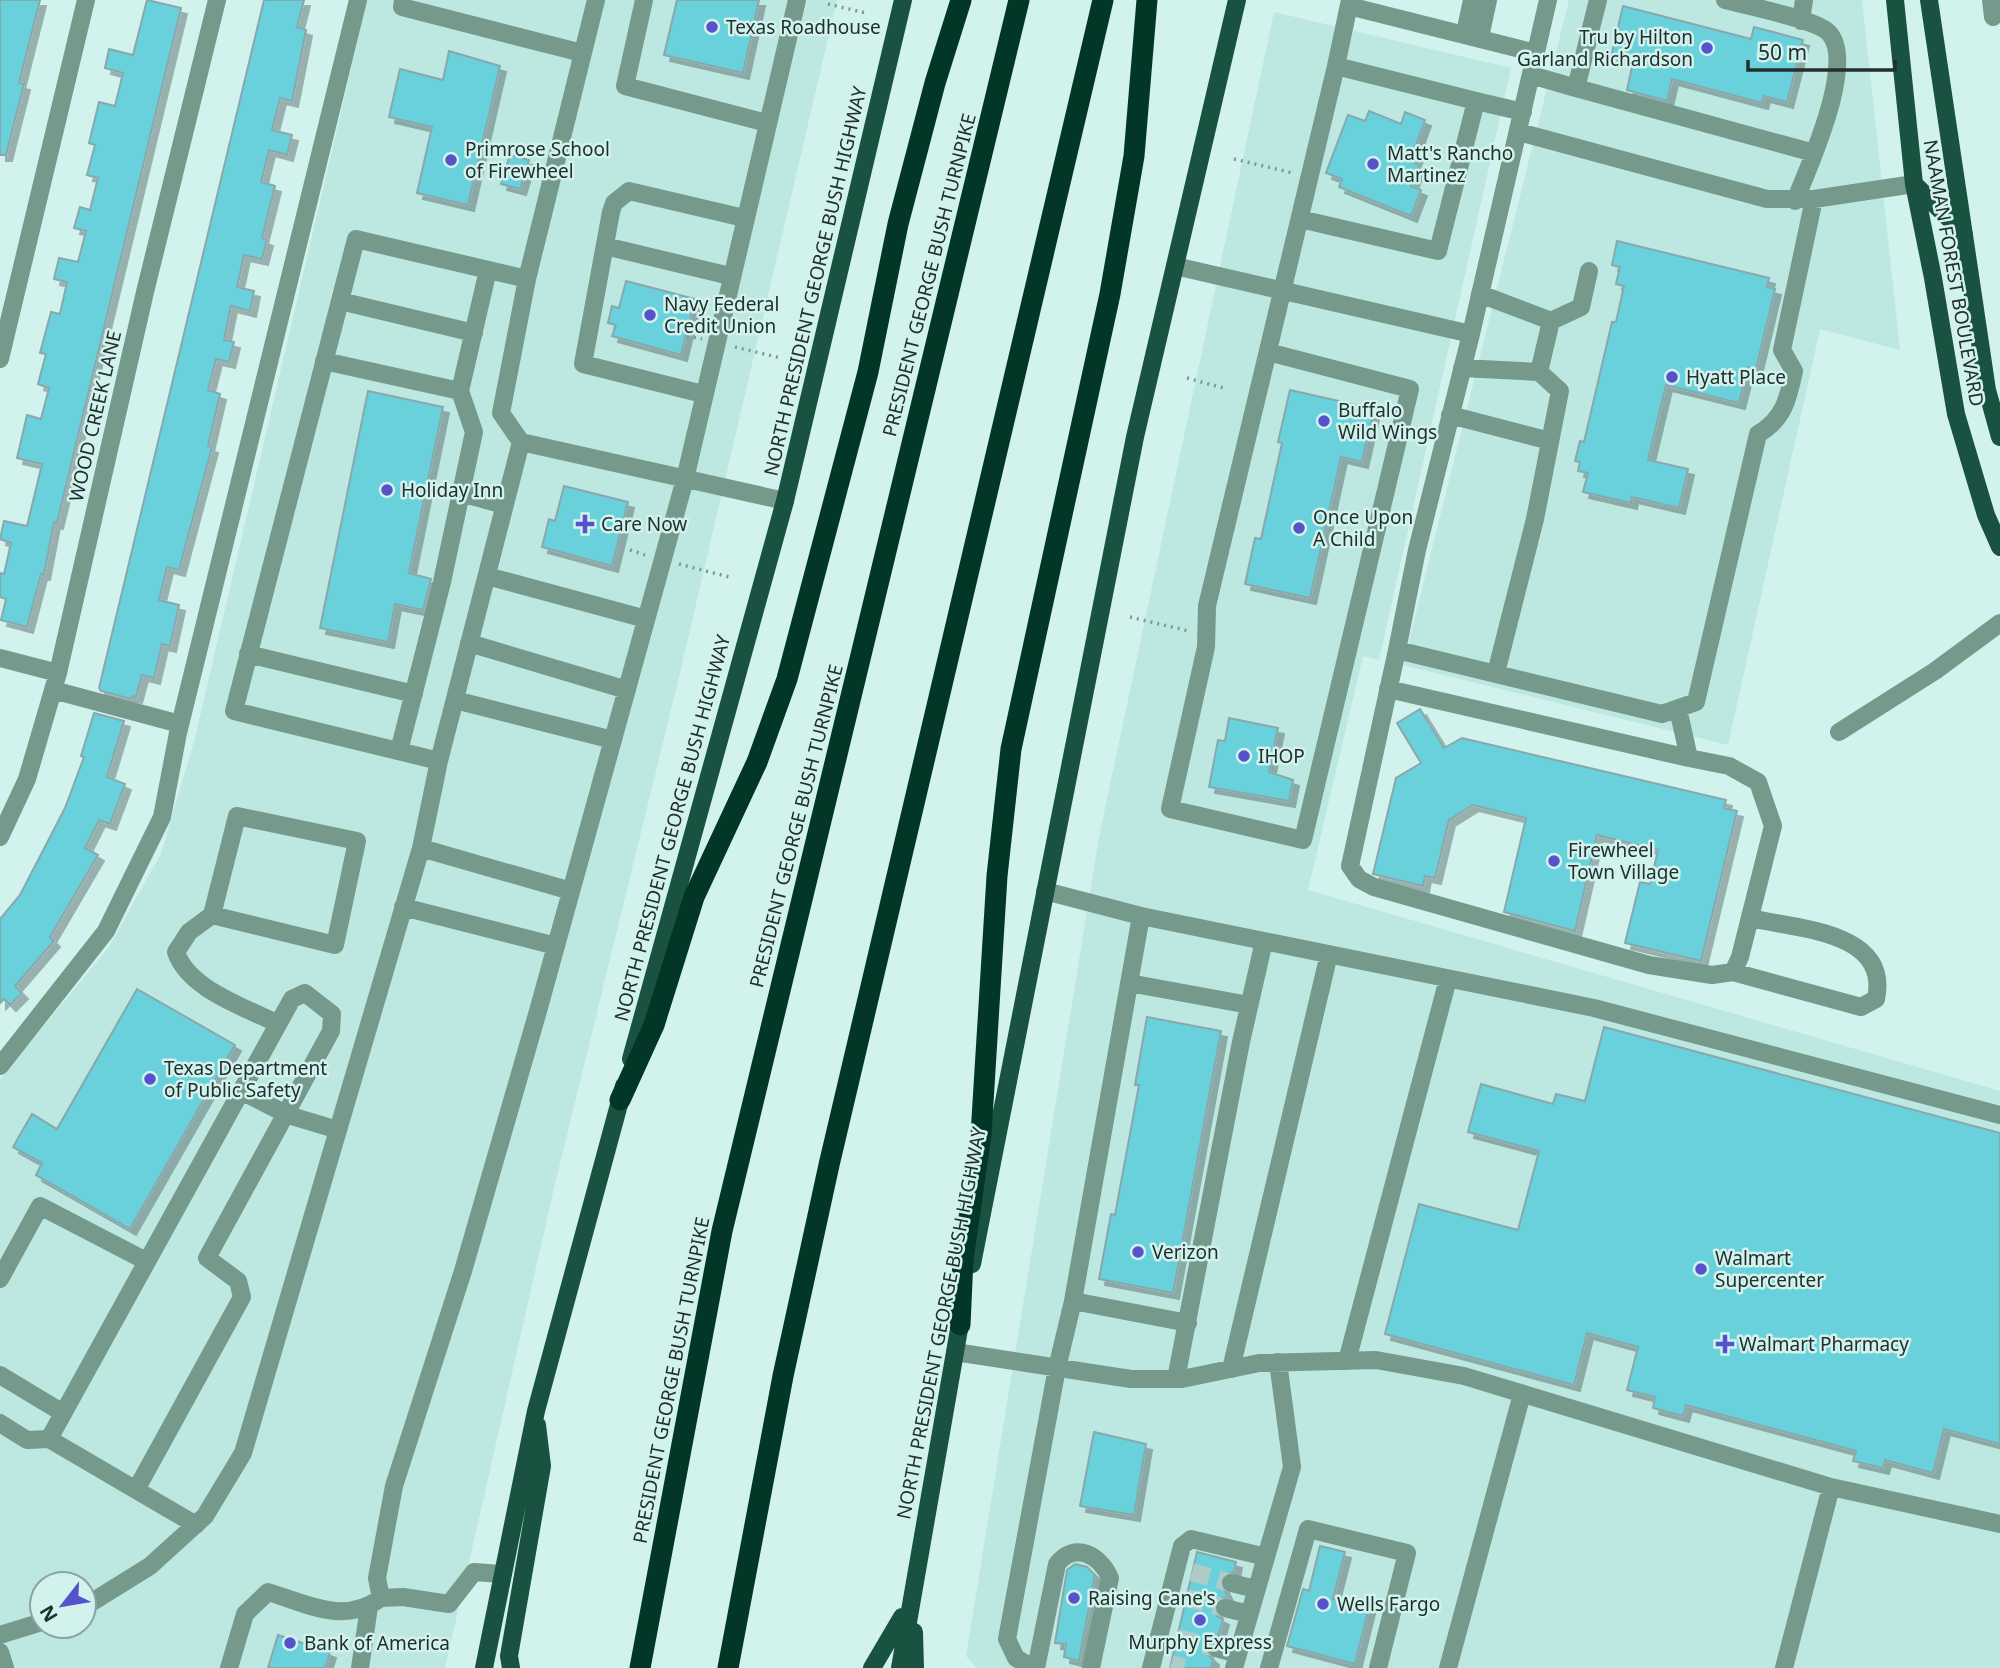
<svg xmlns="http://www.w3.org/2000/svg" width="2000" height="1668" font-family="'Noto Sans',sans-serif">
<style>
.built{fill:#bde7e1;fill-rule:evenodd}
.building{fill:#67d1dc;stroke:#89a8ac;stroke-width:2;filter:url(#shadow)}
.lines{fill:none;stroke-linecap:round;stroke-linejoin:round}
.minor-tunnel{stroke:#aecbc7;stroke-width:18;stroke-dasharray:18 9;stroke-linecap:butt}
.path{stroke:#809794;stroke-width:3.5;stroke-dasharray:2 5;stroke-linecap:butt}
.minor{stroke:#75998a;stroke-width:18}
.major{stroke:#195240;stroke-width:18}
.highway{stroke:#023728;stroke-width:21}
.poi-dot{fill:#5553cb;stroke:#d1f2ed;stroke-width:2.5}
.labels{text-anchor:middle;stroke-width:5;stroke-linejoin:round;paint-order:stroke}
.poi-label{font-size:19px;fill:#222f2d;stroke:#d1f2ed;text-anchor:start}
.street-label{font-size:19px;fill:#222f2d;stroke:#d1f2ed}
</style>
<defs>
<filter id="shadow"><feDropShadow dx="6" dy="6" stdDeviation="0" flood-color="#0004"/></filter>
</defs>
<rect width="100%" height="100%" fill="#d1f2ed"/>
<path class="built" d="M367,0h470l-159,681 -124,507 -109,480h-445v-589l109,-132 52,-93 34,-116zM42,1584h42v42h-42z
M1569,0h293l38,350 -80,-21 -92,416 -325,-80z
M1274,12l237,56 -132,592 -16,-4 -55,234 692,201v577h-1023l-11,-12 133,-819z"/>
<path class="building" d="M0,0h40l-21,83 5,1 -18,71h-6z
M147,0l34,8 -124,515 -3,-1 -10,52h-3l-14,53 -26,-7 5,-21 -6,-2v-24l4,1 7,-31 -11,-4 4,-18 23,5 15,-62 -25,-6 10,-43 14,4 8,-31 -11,-4 8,-30 -6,-1 11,-41 9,2 7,-32 -13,-3 5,-21 19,4 8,-31 -12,-3 6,-21 10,3 8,-32 -11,-3 8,-30 -6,-2 10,-41 16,4 8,-33 -18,-5 4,-19 24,6z
M264,0h40l-7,27 9,3 -14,71 -12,-3 -8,32 20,5 -5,20 -18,-5 -8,32 14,4 -13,52 5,2 -5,19 -18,-4 -7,32 17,4 -4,20 -19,-5 -7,34 10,2 -5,20 -13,-3 -8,31 12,4 -12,52 4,1 -33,123 -12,-3 -8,33 20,5 -9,41 -8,-2 -8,34 -12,-3 -6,22 -4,-1 -1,3 -30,-8 -2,-3z
M677,0h82l-16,73 -79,-18z
M1623,6l128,33 3,-12 49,13 -16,62 -23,-6 -2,7 -90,-24 -5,22 -40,-11 6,-28 -22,-5z
M449,51l51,15 -32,139 -51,-12 15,-66 -43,-10 11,-48 43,11z
M1369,111l32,13 4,-12 20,8 -12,33 4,2 -3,8 5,2 -8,21 10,4 -10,26 -72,-29 3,-8 -16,-6 22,-58 17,6z
M510,155l19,5 -9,29 -19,-5z
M1617,241l152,37 -2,9 8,2 -19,80 -8,-2 -9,36 -73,-18 -18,75 40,9 -9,39 -47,-11 -1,6 -48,-11 5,-19 -10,-2 2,-9 -5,-1 5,-20 4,1 28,-120h4l8,-36 -8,-2 4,-17 -8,-2z
M626,281l69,18 -14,56 -69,-19 4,-11 -8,-2 4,-17 7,2z
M1290,390l84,19 -12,53 -21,-5 -31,141 -65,-14 10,-46 6,1 21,-96 -4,-1z
M368,391l75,16 -34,166 22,6 -8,31 -28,-6 -7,38 -68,-14z
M564,486l64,16 -16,64 -70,-19 7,-28 6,2z
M1420,709l24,39 18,-10 264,62 -2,8 13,3 -36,150 -76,-18 15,-61 10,2 8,-34 -61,-15 -22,96 -71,-19 22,-94 -53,-13 -24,15 -14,58 -10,-2 -2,10 -50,-12 23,-96 25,-15 -24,-40z
M94,713l30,8 -17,56 18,7 -15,40 -11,-4 -14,28 13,7 -48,82 4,4 -39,45 7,7 -12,12 -6,-6 -4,4v-84l20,-24 45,-87 19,-51 -3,-1z
M1229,718l49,10 -9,44 24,8 -4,21 -80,-14 9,-47 7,1z
M137,989l98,56 -105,184 -94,-54 6,-12 -29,-16 19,-33 25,15z
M1147,1017l74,14 -48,262 -74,-14 12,-65 4,1 24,-130h-4z
M1604,1027l396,106v311l-56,-15 -11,44 -48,-13 -2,8 -30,-7 3,-10 -170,-46 -3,11 -30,-8 2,-11 -28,-7 11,-43 -51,-14 -13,52 -189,-51 34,-130 99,26 21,-79 -71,-19 13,-48 72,20 3,-10 29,7z
M1094,1432l52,12 -12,71 -54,-9z
M1320,1546l25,6 -12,47 36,9 -14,56 -68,-18 16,-57 6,2z
M1197,1552l39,10 -2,10 -11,3 -3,6 8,16 -11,3 -3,6 3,10 6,3 -5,18 -9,3 -4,6 3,9 5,4 -2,9h-41z
M1075,1564l12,3 8,8 -16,86 -15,-4 2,-13 -11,-1 12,-73z
M278,1635l52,17 -5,16h-57z"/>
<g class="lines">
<path class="minor-tunnel" d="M1192,1572l39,11
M1187,1598l38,10
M1177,1638l39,10
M1171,1664l13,4"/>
<path class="path" d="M828,4l38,9
M1234,159l59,14
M687,336l15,3
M735,347l46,11
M1187,378l40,11
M630,550l15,5
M679,564l54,14
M1130,617l59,14"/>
<path class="minor" d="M403,0l-1,7 180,46
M644,0l-19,86 142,37
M1725,0c23,6 82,18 99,29 38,23 -16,139 -29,172
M1991,0l2,17
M1349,6l187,47
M1801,21l3,-21
M1465,33l7,-33
M1480,37l8,-37
M1336,66l14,-66
M1531,75l45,13 22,-88
M1576,88l238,65
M1476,101l47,11
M1519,132l248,67h47l100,-15
M605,246l125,30
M1175,266l296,68 77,-334
M527,279l69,-279
M1480,294l71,27
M340,301l134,32
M1471,334l-54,216 -20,100 265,64 34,-12 62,-268c26,-15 30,-35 36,-63l-12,-21 32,-151
M1268,352l142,37 -107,451 -133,-31 36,-162 1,-41 129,-540 140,35 -38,150 -138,-32
M0,359l86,-359
M324,361l136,30
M1462,368l77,4
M703,394l-120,-30 28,-152 3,-9 15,-12 115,27
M1450,415l100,26
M521,442l-20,-29 26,-134 -171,-40 -122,472 205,50 82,-319 264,59
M461,493l43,12
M487,576l159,43
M469,643l158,47
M1397,650l-47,216 9,13 15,8 275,78 63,10 21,-3 7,-15 33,-131 -15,-44 -29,-16 -40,-8 -11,-49
M248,654l166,40
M0,658l58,15
M1496,673l39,-154 25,-128 -21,-19 12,-51 30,-14 8,-36
M1388,689l301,69
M53,690l127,34
M455,700l158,40
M1839,732l96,-61 65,-48
M399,751l43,-169 32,-150 -14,-41 28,-121
M0,837l27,-58 31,-106 87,-381 72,-292
M421,848l150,43
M1045,891l96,25
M403,907l153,39
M212,915l25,-99 120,25 -22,104 -123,-30 -23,17 -13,20c12,37 69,55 102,72
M1733,972l128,35 15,-8c14,-68 -78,-70 -126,-81
M1129,983l120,22
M0,1066l106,-135 56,-114 16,-84 180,-733
M241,1091l47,24 50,15
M0,1279l40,-73 106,55
M1073,1301l115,22
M955,1352l176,27h51l77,-16 117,-3 88,16 367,111 169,37
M1347,1361l101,-382
M1231,1369l98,-415
M0,1375l63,38
M1176,1379l65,-337 23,-101
M0,1423l27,17 22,-1 147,86
M49,1439l243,-440 13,-6 27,21 -1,17 -124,227 31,23 4,16 -106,193
M1231,1583l25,6
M381,1598l22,-1 46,7 25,-32 27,2
M84,1607l66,-41 55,-50 38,-63 178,-605 18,-87
M1225,1608l24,6
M0,1635l42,-13
M1216,1648l22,6
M0,1652l5,16
M229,1668l16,-54 23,-22c40,12 75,33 113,6l-4,-20 17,-92 69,-215 75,-260 147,-532 112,-479
M360,1668l9,-61
M1033,1668l-17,-10 -9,-19 50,-271 16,-67 68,-385 453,92 406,107
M1036,1668l21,-104c18,-23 43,-9 53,14l-19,90
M1151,1668l31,-122 9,-7 75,18
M1234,1668l58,-201 -14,-105
M1269,1668l39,-139 99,24 -29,115
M1448,1668l74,-274
M1784,1668l47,-181"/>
<path class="major" d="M1895,0l19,184 19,94 23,136 30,101 14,32
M1929,0l58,390 13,47
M1914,184l50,49
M631,1059l154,-558 118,-501
M972,1264l163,-827 102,-437
M914,1632l1,36
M484,1668l52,-257 88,-325
M511,1668l-2,-12 33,-190 -5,-41
M872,1668l30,-51
M900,1668l62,-356"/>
<path class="highway" d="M620,1100l34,-75 40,-128 63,-135 30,-83 81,-307 30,-148 37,-141 26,-83
M960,1325l3,-66 18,-124 16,-259 14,-127 99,-455 24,-138 13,-156
M640,1668l82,-437 297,-1231
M728,1668l55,-292 46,-211 274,-1165"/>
</g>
<g class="poi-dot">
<circle cx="712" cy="27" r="7"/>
<circle cx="1707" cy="48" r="7"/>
<circle cx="451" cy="160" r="7"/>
<circle cx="1373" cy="164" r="7"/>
<circle cx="650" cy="315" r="7"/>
<circle cx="1672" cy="377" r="7"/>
<circle cx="1324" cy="421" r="7"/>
<circle cx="387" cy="490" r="7"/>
<path d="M581.5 513.5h7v7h7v7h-7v7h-7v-7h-7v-7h7z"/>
<circle cx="1299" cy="528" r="7"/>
<circle cx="1244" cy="756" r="7"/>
<circle cx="1554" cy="861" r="7"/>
<circle cx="150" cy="1079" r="7"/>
<circle cx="1138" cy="1252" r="7"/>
<circle cx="1701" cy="1269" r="7"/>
<path d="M1721.5 1333.5h7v7h7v7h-7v7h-7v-7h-7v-7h7z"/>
<circle cx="1074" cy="1598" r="7"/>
<circle cx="1323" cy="1604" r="7"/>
<circle cx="1200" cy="1620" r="7"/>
<circle cx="290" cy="1643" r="7"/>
</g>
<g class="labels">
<g class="poi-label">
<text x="726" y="34">Texas Roadhouse</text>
<text x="1693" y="44" text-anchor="end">Tru by Hilton<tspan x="1693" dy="22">Garland Richardson</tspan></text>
<text x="465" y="156">Primrose School<tspan x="465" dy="22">of Firewheel</tspan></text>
<text x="1387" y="160">Matt's Rancho<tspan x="1387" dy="22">Martinez</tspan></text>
<text x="664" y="311">Navy Federal<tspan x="664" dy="22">Credit Union</tspan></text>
<text x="1686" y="384">Hyatt Place</text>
<text x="1338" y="417">Buffalo<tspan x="1338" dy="22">Wild Wings</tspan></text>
<text x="401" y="497">Holiday Inn</text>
<text x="1313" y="524">Once Upon<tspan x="1313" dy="22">A Child</tspan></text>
<text x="601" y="531">Care Now</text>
<text x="1258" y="763">IHOP</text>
<text x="1568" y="857">Firewheel<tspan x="1568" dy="22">Town Village</tspan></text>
<text x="164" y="1075">Texas Department<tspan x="164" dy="22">of Public Safety</tspan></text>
<text x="1152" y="1259">Verizon</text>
<text x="1715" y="1265">Walmart<tspan x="1715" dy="22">Supercenter</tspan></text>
<text x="1739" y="1351">Walmart Pharmacy</text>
<text x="1088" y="1605">Raising Cane's</text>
<text x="1337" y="1611">Wells Fargo</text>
<text x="1200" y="1649" text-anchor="middle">Murphy Express</text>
<text x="304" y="1650">Bank of America</text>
</g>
<g class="street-label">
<text transform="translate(1954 273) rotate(80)" y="7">NAAMAN FOREST BOULEVARD</text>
<text transform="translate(929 275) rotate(-76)" y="7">PRESIDENT GEORGE BUSH TURNPIKE</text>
<text transform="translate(815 281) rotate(-77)" y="7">NORTH PRESIDENT GEORGE BUSH HIGHWAY</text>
<text transform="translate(95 416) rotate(-77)" y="7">WOOD CREEK LANE</text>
<text transform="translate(796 826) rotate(-76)" y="7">PRESIDENT GEORGE BUSH TURNPIKE</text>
<text transform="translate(672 828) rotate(-75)" y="7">NORTH PRESIDENT GEORGE BUSH HIGHWAY</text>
<text transform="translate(941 1323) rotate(-79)" y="7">NORTH PRESIDENT GEORGE BUSH HIGHWAY</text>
<text transform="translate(671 1380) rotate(-79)" y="7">PRESIDENT GEORGE BUSH TURNPIKE</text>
</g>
</g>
<g transform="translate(63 1605) rotate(239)"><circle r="33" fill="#d1f2ed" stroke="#8ba4a0" stroke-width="2"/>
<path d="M0-5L12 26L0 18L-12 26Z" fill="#5553cb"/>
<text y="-10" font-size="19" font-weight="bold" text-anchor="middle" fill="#222f2d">N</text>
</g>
<path d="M1748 60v10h147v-10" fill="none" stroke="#222f2d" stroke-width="3.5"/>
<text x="1758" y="60" font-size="21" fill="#222f2d" stroke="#d1f2ed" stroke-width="5" paint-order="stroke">50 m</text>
</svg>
